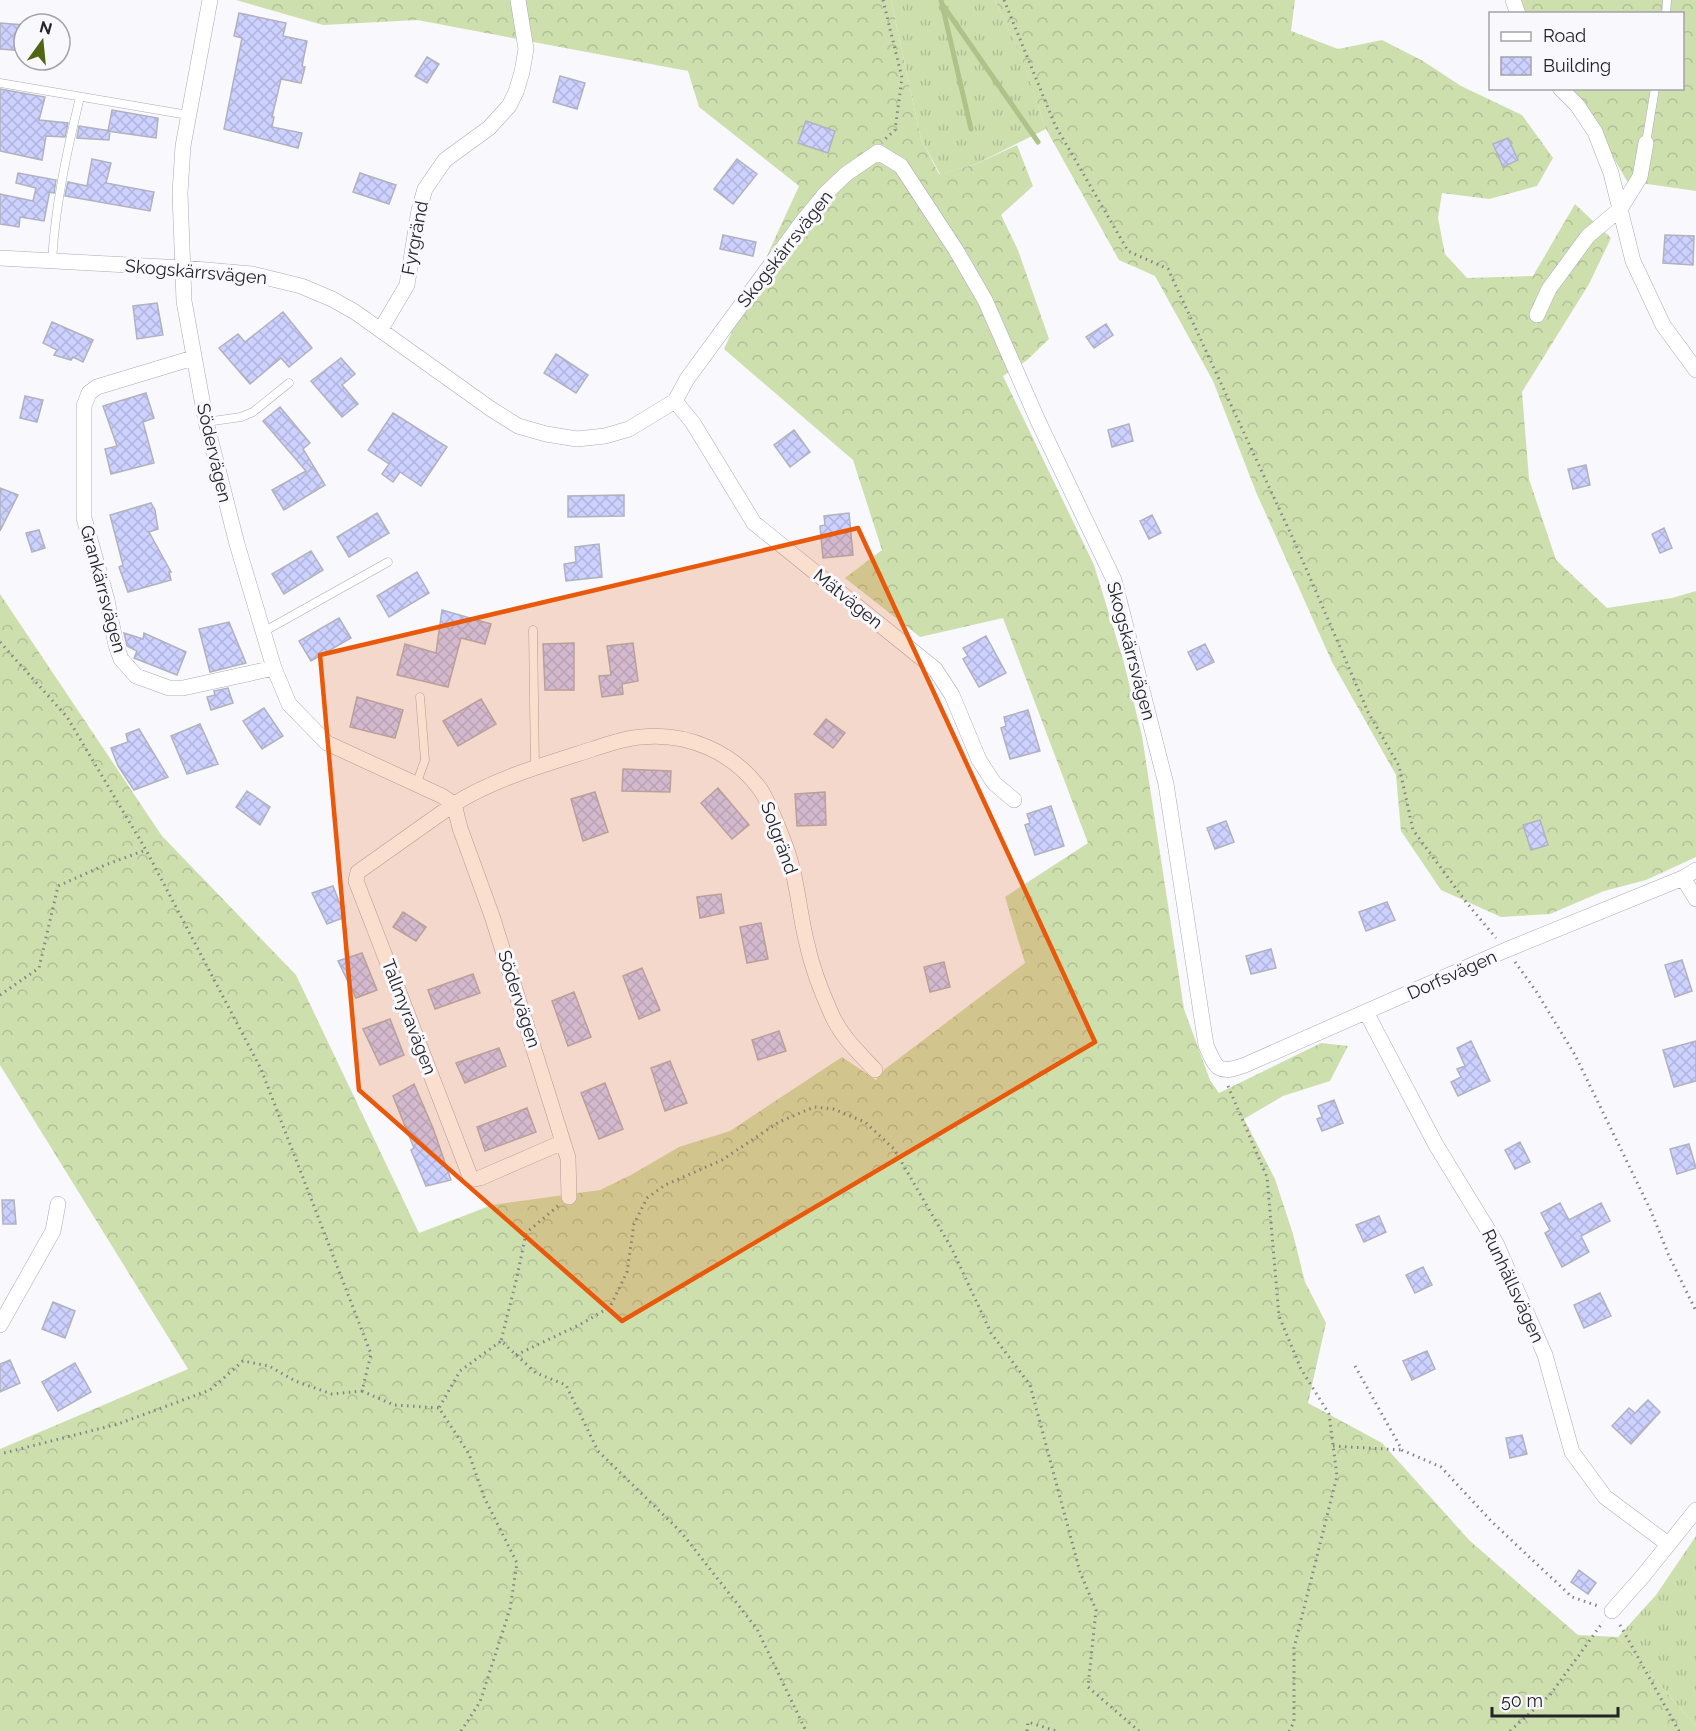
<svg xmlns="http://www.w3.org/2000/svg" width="1696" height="1731" font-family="Raleway,sans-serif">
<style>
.grass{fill:url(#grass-tufts)}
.forest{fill:url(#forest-crowns)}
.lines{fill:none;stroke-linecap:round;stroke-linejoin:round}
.stream{stroke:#afc28a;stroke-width:5}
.building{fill:url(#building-cross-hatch);stroke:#b1b2bd;stroke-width:1.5}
.service-casing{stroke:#a9abb6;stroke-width:9}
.minor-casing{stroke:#a9abb6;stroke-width:16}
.path{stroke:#838388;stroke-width:3;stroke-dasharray:1.5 4.5;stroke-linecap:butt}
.service{stroke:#fff;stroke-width:8}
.minor{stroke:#fff;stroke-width:15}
.marked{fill:#e8590c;fill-opacity:0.2;stroke:#e8590c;stroke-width:4.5;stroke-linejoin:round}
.labels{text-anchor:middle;stroke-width:6;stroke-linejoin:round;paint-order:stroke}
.street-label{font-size:18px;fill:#232328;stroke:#f8f8fd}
</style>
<defs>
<pattern id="grass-tufts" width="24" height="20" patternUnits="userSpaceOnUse" patternTransform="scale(1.5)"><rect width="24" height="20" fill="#cedfae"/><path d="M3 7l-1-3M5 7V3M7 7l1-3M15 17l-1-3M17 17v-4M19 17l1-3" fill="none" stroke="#b1bf96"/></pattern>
<pattern id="forest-crowns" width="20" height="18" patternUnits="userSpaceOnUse" patternTransform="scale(1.5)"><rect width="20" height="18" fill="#cedfae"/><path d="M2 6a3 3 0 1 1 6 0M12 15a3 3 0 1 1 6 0" fill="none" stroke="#b1bf96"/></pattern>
<pattern id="building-cross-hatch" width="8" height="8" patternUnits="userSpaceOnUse" patternTransform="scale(1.5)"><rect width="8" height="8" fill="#cdd1ff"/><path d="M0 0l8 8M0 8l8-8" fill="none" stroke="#b0b3db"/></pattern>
</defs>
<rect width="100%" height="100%" fill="#f8f8fd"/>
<path class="grass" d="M891,0h104l27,58 24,71 -70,35 -36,10 -19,-35z
M1696,1536v190l-78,-89 38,-42z"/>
<path class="forest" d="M236,0h655l30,139 18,35 37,-10 41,-19 16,41 -32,29 17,35 31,89 -23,22 -23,15 91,189 30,98 18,73 42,273 26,71 9,13 102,-50 27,3 -18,35 -47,15 -39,23 31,60 18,55 12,48 21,41 -18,80 74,40 87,97 109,95 40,2 78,89v5h-1696v-282l188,-80 -188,-304v-471l162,242 134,139 123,258 73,-28 108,-15 31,-15 48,-28 51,-16 112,-74 34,23 9,-11 140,-106 -20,-66 83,-54 -85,-225 -83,19 -75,-59 37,-28 -29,-90 -129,-111 75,-163 -100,-79 -11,-36 -271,-51 -94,5z
M995,0h300l-4,31 47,18 44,-9 41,21 38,25 61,29 31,43 -16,28 -48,13 -47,-6 -4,25 7,36 22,24 66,-2 42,-72 36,34 -22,46 -67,108 7,87 27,81 51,48 65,-10 24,-7v266l-50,23 -42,11 -54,23 -49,3 -60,-27 -40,-59 -5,-56 -64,-113 -76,-170 -43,-111 -58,-105 -36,-16 -73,-131 -24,-70z
M1519,0h177v191l-69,-10 -54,-92 109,-1v-74l-158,-1z"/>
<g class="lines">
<path class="stream" d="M941,0l30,129
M942,4l96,138"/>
</g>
<path class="building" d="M239,13l47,10 -3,13 24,5 -5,25 3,1 -4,16 -20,-4 -9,38h2l-2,10 30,6 -4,15 -74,-19 18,-91 -8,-2z
M0,23l24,2v26l-24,-2z
M427,57l12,7 -12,19 -12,-7z
M560,76l25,7 -8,26 -24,-7z
M0,89l45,8 -6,23 29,3 -3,14 -19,-1 -4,24 -42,-9z
M112,110l46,8 -2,20 -48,-7z
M806,121l29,10 -7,22 -30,-10z
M79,126l31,5 -1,9 -32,-2z
M1508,138l10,22 -15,7 -10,-23z
M92,159l19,4 -5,20 48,9 -4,19 -85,-15 3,-14 19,4z
M737,159l20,15 -24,30 -19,-15z
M18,173l38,7 -2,13 -4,-1 -1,3 -5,26 -24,-4 -1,10 -19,-3v-30l33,7 3,-13 -20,-5z
M360,173l36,12 -7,19 -36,-12z
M723,235l33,7 -3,14 -33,-7z
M1665,235l29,1 -1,29 -30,-2z
M157,303l6,32 -26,4 -4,-33z
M283,312l29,36 -23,19 -8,-9 -31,26 -31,-36 19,-14 7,8z
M52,322l41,18 -10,22 -10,-5 -2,3 -17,-5 3,-5 -14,-7z
M1106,324l7,11 -19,13 -8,-11z
M556,354l32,21 -12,18 -32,-20z
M341,358l14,16 -13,11 16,19 -16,13 -31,-36z
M146,393l8,25 -11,4 11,41 -43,11 -6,-25 12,-3 -14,-40z
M25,396l18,4 -6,22 -17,-4z
M280,407l30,36 -7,6 22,36 -41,25 -12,-20 34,-19 -43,-50z
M393,413l54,34 -26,39 -21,-14 -7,10 -11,-8 7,-10 -21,-14z
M1129,424l4,17 -21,6 -4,-17z
M794,430l16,22 -20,15 -16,-22z
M1586,465l4,20 -17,4 -5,-20z
M0,488l18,7 -18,36z
M624,495v21l-56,1v-21z
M151,503l4,7 3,19 -9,3 22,40h-2l2,8 -43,12 -9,-25 4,-2 -13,-50z
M377,513l12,20 -40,24 -12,-20z
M849,513l4,42 -30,3 -3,-32 5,-1 -1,-9z
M1152,515l9,18 -12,6 -9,-18z
M1664,528l8,20 -12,5 -8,-19z
M39,530l6,18 -13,4 -6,-19z
M599,544l3,33 -36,4 -2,-17 12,-2 -1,-15z
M311,551l12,19 -39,24 -12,-20z
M417,572l12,21 -40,24 -12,-21z
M442,610l49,14 -6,20 -24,-6 -13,49 -51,-12 8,-31 31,9z
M339,618l12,20 -40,23 -12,-20z
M229,622l17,41 -36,9 -11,-43z
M124,633l19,6 1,-6 42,19 -9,23 -43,-17 3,-7 -10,-5z
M986,636l20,37 -27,14 -16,-28 5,-3 -5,-8z
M574,643v47h-29l-2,-46z
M633,643l5,38 -16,3 1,10 -21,3 -3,-21 12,-1 -4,-29z
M1205,644l9,18 -17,8 -9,-18z
M228,688l5,15 -22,7 -4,-13 8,-2 -1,-4z
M357,697l46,13 -8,28 -45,-11z
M481,699l15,25 -38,22 -15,-25z
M264,708l19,28 -21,13 -19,-28z
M1028,710l12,41 -30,8 -9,-31 5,-2 -2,-9z
M826,719l19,14 -12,15 -19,-14z
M200,724l18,40 -31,10 -16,-38z
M139,729l29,48 -34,13 -16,-24 -7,-18 17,-6 -2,-8z
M623,769l48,2 -1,21 -48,-1z
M718,788l31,37 -17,14 -31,-36z
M247,791l23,16 -10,18 -24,-18z
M595,792l13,40 -25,9 -12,-42z
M825,792l1,33 -29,1 -2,-32z
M1051,806l13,40 -29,9 -10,-30 5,-2 -3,-9z
M1540,820l8,25 -17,5 -8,-25z
M1226,821l8,21 -19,7 -8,-21z
M333,886l12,31 -18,7 -15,-31z
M721,894l3,19 -24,5 -3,-21z
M1387,902l8,18 -29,11 -7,-19z
M403,912l23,15 -10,14 -23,-14z
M761,923l7,36 -21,4 -7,-36z
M1271,949l5,19 -25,6 -5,-18z
M362,953l15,37 -21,8 -18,-37z
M1682,960l10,31 -17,6 -10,-32z
M944,962l6,25 -20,5 -6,-25z
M642,968l18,42 -21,9 -16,-43z
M473,974l7,19 -45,16 -7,-19z
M574,992l17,45 -23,9 -16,-45z
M390,1019l14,36 -24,10 -17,-36z
M779,1031l7,20 -28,9 -6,-20z
M1471,1041l19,40 -32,15 -7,-14 10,-5 -4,-8 8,-3 -8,-18z
M1696,1041v40l-22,6 -11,-37z
M499,1048l7,18 -41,17 -9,-20z
M670,1061l17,42 -22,8 -14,-43z
M605,1083l18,46 -24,10 -18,-46z
M414,1084l19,44 18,52 -25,6 -15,-36 3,-2 -21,-52z
M1334,1100l9,23 -21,8 -5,-12 5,-2 -4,-11z
M527,1108l9,24 -51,19 -8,-24z
M1520,1142l10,20 -15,7 -10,-19z
M1689,1144l7,24 -19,6 -7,-25z
M2,1200h12l2,24h-13z
M1560,1203l9,17 32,-17 9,18 -29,15 8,16 -27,15 -17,-34 5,-3 -9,-17z
M1379,1216l7,16 -22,10 -8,-17z
M1423,1267l9,18 -17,8 -9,-18z
M1600,1293l11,23 -27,12 -10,-23z
M53,1302l22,9 -10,27 -23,-9z
M1427,1351l8,18 -23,11 -9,-19z
M10,1360l10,23 -20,9v-28z
M75,1363l16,29 -33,19 -16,-29z
M1648,1400l12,12 -29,32 -19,-18 17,-18 6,5z
M1522,1435l5,19 -17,4 -4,-20z
M1579,1570l17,13 -8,11 -17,-12z"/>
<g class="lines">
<g class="service-casing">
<path id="service" d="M1666,14l1,-14
M0,83l188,32
M1646,143l9,-55
M52,262c3,-56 15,-111 28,-165
M206,422l35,-5 12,-5 36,-29
M533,630l2,139
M263,632l125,-70
M416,785l9,-25 -5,-63"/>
</g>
<g class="minor-casing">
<path id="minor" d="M210,0l-27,146 -3,47 4,108 22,121 31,122 37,124 15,36 38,39 115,53 12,8c42,-26 92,-40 139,-55 15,-5 32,-11 48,-12 46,-5 92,15 119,52 8,11 26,57 30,71 8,27 10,57 17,84 5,23 14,47 24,69 9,22 27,39 44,57
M1513,0l5,14
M1560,88l17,17 18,27 16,41 22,88 30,64 33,45
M0,258l183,10 69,6 49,12 31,13 23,13 136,97 27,17 28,8 31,5 28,-3 24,-7 46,-28 12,-22 115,-157 23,-28 21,-20 32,-22 23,14 55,84 29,50 54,123 75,157 52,204 40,261c10,24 12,30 39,20l261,-115 177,-72 13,-8
M1537,315l12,-26 39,-53 32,-27 20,-32 6,-34
M381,329l26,-44 12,-75 6,-21 20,-29 44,-32 20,-22 7,-14 6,-20 4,-23 -8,-49
M193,358l-96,29 -8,6 -5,13v112l23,82 9,45 5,14 15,17 33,12h14l91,-20
M675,401l18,22 61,100 181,146 17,26 27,65 15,23 20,17
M1683,878l13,21
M1366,1012l70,133 60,98 49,112 27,97 33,45 63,47
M563,1142l-83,36 -5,1 -5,-3 -114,-295 2,-9 96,-68 6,24 32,88 71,226 5,16 1,39
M0,1325l53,-94 5,-27
M1612,1611l31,-35 53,-66"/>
</g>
<path class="path" d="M883,0l19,78 -7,52 -10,9
M1004,0l51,125 73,126 40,18 127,274 73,169 31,54 14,64 53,72 30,36
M0,642l67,75 79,133 115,219 110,285 -9,37 -30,3 -37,-13 -26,-15 -26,-5 -33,29 -92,34 -118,30
M1515,962l21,29 39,64 76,156 18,45 27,55
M0,995l39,-27 19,-82 47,-21 41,-15
M1228,1086l39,91 12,139 22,53 28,45 8,62 -43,172v74l-5,9
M558,1206l-32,27 -9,44 -16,64 35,32 30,12 32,66 83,81 76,97 49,102
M516,1355l65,-31 29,-17 17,-35 7,-48 13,-26 18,-13 57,-25 57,-38 35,-15 19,2 32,13 29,27 58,100 39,84 39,52 50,187 16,38 -8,77 51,44
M1355,1366l47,84 39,17 51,55 80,75 26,9
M362,1391l32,14 45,3
M1333,1446l69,4
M1620,1625l59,106
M461,1731l19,-29 30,-93 7,-46 -33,-66 -15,-43 -30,-46 21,-37 41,-30
M1027,1731l1,-9 28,9
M1510,1731l40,-36 53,-73"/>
<use href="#service" class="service"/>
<use href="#minor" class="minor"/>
</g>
<path class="marked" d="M858,528l237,514 -473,279 -263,-231 -39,-435z"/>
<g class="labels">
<g class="street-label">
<text transform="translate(415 238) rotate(-79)" y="6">Fyrgränd</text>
<text transform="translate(785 249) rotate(-52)" y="6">Skogskärrsvägen</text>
<text transform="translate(196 272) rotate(5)" y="6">Skogskärrsvägen</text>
<text transform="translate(214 453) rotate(77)" y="6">Södervägen</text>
<text transform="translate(103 589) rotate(75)" y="6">Grankärrsvägen</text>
<text transform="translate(848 599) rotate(39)" y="6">Mätvägen</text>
<text transform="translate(1131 651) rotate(75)" y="6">Skogskärrsvägen</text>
<text transform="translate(779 838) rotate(70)" y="6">Solgränd</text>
<text transform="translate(1452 975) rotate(-24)" y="6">Dorfsvägen</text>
<text transform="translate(519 999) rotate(72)" y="6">Södervägen</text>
<text transform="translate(409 1017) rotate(69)" y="6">Tallmyravägen</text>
<text transform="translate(1513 1286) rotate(65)" y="6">Runhällsvägen</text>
</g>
</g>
<rect x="1489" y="12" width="195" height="78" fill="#f8f8fd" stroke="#a3a3a8" stroke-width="1.5"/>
<rect x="1501" y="32" width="30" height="9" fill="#ffffff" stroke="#a3a3a8" stroke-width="1.5"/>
<text x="1543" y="42" font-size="18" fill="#232328">Road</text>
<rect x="1501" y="57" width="30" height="18" fill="url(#building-cross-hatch)" stroke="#a3a3a8" stroke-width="1.5"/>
<text x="1543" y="72" font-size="18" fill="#232328">Building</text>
<g transform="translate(42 42) rotate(15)"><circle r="28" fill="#f8f8fd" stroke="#a3a3a8" stroke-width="1.5"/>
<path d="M0-4.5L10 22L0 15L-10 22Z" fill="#506614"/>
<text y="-9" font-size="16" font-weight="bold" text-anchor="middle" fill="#232328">N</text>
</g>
<path d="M1492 1707v9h126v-9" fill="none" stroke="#232328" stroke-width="3"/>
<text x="1501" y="1707" font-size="18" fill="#232328" stroke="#f8f8fd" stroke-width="4.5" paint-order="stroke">50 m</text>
</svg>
